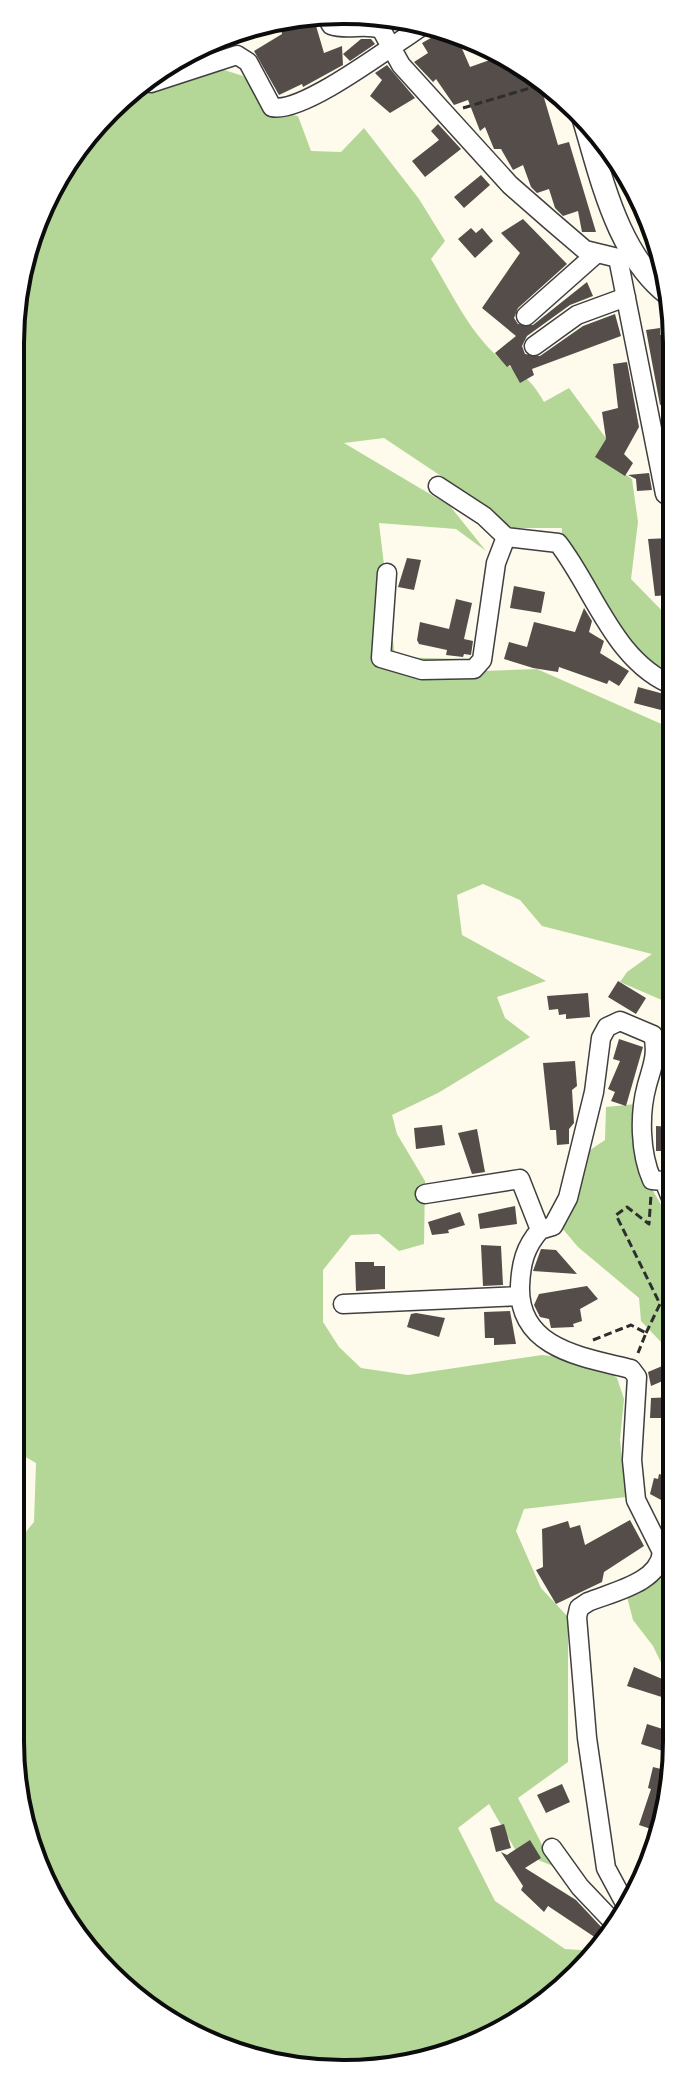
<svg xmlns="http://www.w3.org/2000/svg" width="687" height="2084" font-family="Merriweather,serif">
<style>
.forest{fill:#b4d797}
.building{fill:#544d49}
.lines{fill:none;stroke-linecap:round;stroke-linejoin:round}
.minor-casing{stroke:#3f3f3f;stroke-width:21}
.tertiary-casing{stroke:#3f3f3f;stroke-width:25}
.path{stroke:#2e2e2e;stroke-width:3;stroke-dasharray:8 4;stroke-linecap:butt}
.minor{stroke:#fff;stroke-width:18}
.tertiary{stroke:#fff;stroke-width:22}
.rim{fill:none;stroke:#0c0c0c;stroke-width:4}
</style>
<rect width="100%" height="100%" fill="#fefbec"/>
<path class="forest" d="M215,67l28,9 28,36 27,4 13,35 30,1 23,-24 55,71 26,42 -14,18c19,31 37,70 64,95 22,22 31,16 49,48l25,-14 39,53 -11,14 35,24 6,43 -7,57 44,45v48l-26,-10 -89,-101 2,-33h-57l-16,-20 -105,-70 -40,5 106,63 36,45 -30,-22 -77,-6 16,134 65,2 24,12 53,-2 138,61 1,271 -5,3 -51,-22 7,-10 25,-18 -110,-28 -22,-26 -37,-16 -26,11 5,40 84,46 -49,16 8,21 25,19 -92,56 -46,22 5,19 28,47 -1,63 -25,7 -20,-17 -28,1 -28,35v52l16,25 22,21 47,7 134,-20 53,6 22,17 7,21 -4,41 6,57 -102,12 -8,22 25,57 27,29v145l-50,36 35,68 -37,-15 -27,-47 -31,24 37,73 70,48 31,2 -67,67 -100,45 -129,8 -104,-32 -103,-78 -58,-93 -25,-127v-190l24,-29 2,-59 -26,-15v-1104l11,-86 58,-117 50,-45 48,-11z
M636,1104v57l40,70v127l-35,-37 -2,-23 -61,-51 -16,-19 25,-76 18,-12 1,-33z
M661,1577l5,11 11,-1v137l-8,-45 -16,-33 -20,-26 -7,-27z"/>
<path class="building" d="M314,19l10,34 18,-7 1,19 -40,22 -1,-3 -23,11 -25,-44 28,-17 -1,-5z
M447,29l23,11 -10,4 10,23 34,-12 33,19 21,71 11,-3 27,90h-14l-4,-21 -15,5 -8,-8 -6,-19 -12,4 -6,-6 -8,-22 -10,5 -12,-21h-7l-9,-22 -5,4 -12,-31 -14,5 -18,-26 -3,3 -19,-20 14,-9 -6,-10z
M361,39h10l4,5 -25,17 -7,-7z
M387,65l28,33 -25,15 -20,-17 12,-16 -7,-7z
M438,124l23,25 -36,28 -13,-16 27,-21 -8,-9z
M481,175l9,10 -26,23 -10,-11z
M523,219l44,45 -49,44 -4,10 4,6 15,1 54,-43 6,14 -23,9 -43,31 -5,10 3,8 15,2 43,-30 32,-12 6,22 -89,33 2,6 -14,8 -10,-18 -3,2 -12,-14 21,-17 -34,-28 38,-55 -19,-20z
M471,228l5,5 6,-5 11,13 -18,17 -17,-19z
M660,328v7l6,-1 2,21h5l1,24h-4l3,24 -13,2 -14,-75z
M627,362l12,65 -15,27 9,9 -8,13 -30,-19 11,-18 -4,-27 16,-4 -5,-44z
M649,473l3,17 -15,1 -1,-12 -8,-4z
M671,538v57l-16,1 -7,-57z
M407,558l14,2 -7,30 -16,-3z
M514,586l31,6 -4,21 -31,-5z
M456,599l16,4 -8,36 9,2 -2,14 -7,-1 -1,3 -17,-2 1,-5 -28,-6 -2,-4 3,-18 29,7z
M584,608l8,13 -3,11 15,9 -4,12 29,18 -10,15 -10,-6 -2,4 -48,-17 -1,5 -25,-4 -29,-9 5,-17 18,5 7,-25 41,10z
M638,687l26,7 -3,16 -27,-7z
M618,981l28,17 -10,16 -28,-17z
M588,993l2,24 -24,2v-5l-7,1 -1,-6 -9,1 -2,-14z
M619,1039l24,8 -17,59 -15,-5 4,-9 -7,-3 12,-28 -7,-2z
M575,1061l2,25 -5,4 2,33 -5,6v15l-12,1 -1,-15h-6l-7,-67z
M442,1125l3,20 -29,4 -2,-21z
M656,1126l16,1v24h-16z
M477,1129l8,43 -13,2 -14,-41z
M515,1206l2,18 -37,5 -2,-15z
M460,1212l5,13 -17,5 1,3 -17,2 -4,-13z
M481,1245l20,1 2,39 -20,1z
M541,1249l15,1 21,24 -44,-3z
M355,1262h19v4h11v23l-29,2z
M587,1286l11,13 -18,10 2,12 -9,3 1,3 -23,1 -2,-9 -9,-2 -6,-12 5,-11z
M510,1311l6,33 -22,1v-7h-9l-1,-26z
M416,1313l29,5 -6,19 -32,-10 4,-13z
M667,1364l5,13 -21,9 -3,-14z
M675,1397v21h-25l1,-20z
M673,1466l3,1 1,44 -16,-4 2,-6 -13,-7 4,-16 4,1 1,-5 11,3z
M630,1520l14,26 -40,26 -2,10 -46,22 -20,-34 7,-3 -1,-38 26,-8 2,7 10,-3 5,20z
M634,1667l40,17 -6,15 -41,-13z
M647,1724l25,8 -6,20 -25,-8z
M653,1767l20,5 -10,61 -24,-8 12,-36 -3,-1z
M562,1784l8,18 -24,11 -9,-18z
M504,1824l7,24 -15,4 -6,-24z
M530,1840l11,18 -16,10 51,32 29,31 -6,9 -51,-34 -4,6 -23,-22 2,-4 -22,-34 6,3z"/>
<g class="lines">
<g class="minor-casing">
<path id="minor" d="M326,15l5,10c17,6 33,-2 50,4l20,36 109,120 40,35 35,30 33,8 16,-5
M151,83l86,-28 11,7 24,45c31,8 127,-67 158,-86
M618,258l47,236 10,7
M526,316l70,-62
M534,346l43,-31 49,-18
M438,486l46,30 22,21 52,6c36,46 57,121 117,143
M387,573l-6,85 41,12 52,-1 8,-9 14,-97 10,-26
M664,1181l12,29
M425,1194l95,-15 20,51 13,-4 15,-28 26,-106 7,-54 6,-11 13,-6 33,14c5,19 -1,32 -6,50 -8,29 -7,68 5,95l12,1 12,-5
M540,1230c-15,17 -19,33 -20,56 -2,63 63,71 111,83l6,8 -5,83 4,40 26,52c-3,31 -50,40 -74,50l-9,6 -2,9 10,121 19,130 22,41
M343,1304l177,-8
M552,1848l28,39 39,41"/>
</g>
<g class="tertiary-casing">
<path id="tertiary" d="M582,113c19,62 35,146 92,185"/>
</g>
<path class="path" d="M463,108l84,-25
M646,1333l14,-29 -44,-89 11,-8 22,17 2,-29
M593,1340l38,-15 15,8 -8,20"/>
<use href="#minor" class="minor"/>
<use href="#tertiary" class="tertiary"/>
</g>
<path d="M0 0H687V2084H0ZM343 24H344A319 319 0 0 1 663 343V1741A319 319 0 0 1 344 2060H343A319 319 0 0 1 24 1741V343A319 319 0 0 1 343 24Z" fill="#fff" fill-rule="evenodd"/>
<path class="rim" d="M343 24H344A319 319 0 0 1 663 343V1741A319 319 0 0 1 344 2060H343A319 319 0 0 1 24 1741V343A319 319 0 0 1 343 24Z"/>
</svg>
